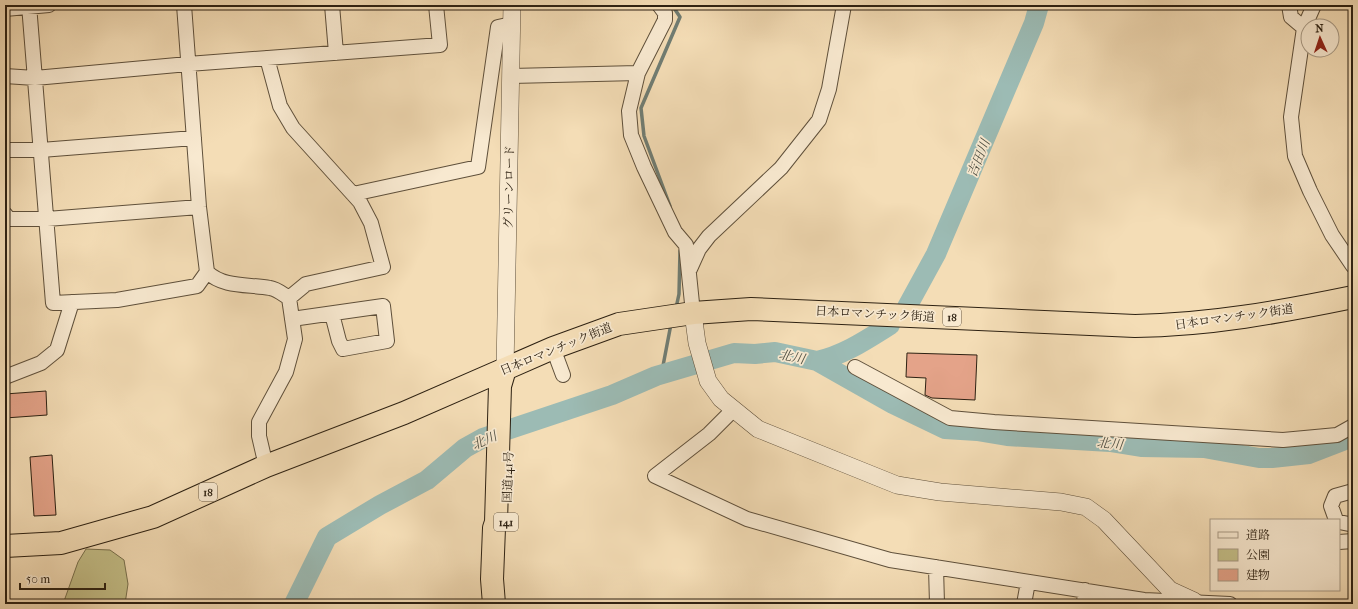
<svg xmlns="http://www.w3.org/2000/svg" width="1358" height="609" font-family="'IM FELL French Canon','Noto Serif JP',serif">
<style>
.green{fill:#c4bf88;stroke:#78704d}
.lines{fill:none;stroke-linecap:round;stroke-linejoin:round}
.stream{stroke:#707d73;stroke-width:3.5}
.river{stroke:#9cbbb4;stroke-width:20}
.building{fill:#e4a389;stroke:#2d2112}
.minor-casing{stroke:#5f503b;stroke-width:16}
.tertiary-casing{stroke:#5f503b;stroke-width:18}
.trunk-casing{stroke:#2d2112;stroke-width:24}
.minor{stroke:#f8e9d0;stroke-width:14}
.tertiary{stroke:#f8e9d0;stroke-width:17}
.trunk{stroke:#f4ddb6;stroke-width:22}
.labels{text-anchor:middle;stroke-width:3.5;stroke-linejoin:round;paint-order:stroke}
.shield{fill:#f8e9d0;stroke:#6a5d4b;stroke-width:1}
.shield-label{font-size:11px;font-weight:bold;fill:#2d2112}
.street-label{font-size:12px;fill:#2d2112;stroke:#f8e9d0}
.water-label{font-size:13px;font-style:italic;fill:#4e4f43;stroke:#f8e9d0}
</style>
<rect width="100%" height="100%" fill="#f4ddb6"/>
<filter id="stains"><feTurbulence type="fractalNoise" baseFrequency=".005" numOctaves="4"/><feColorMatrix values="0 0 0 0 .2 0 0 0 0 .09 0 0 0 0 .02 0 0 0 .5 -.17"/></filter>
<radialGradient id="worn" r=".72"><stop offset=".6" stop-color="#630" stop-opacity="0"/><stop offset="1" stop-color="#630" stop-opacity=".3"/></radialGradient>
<path class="green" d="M86,549l24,1 14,10 4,24 -3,20h-62l15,-42z"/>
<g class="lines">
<path class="stream" d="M670,206l-26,-70 -3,-28 39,-91 -8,-12
M676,308l3,-14 1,-43
M656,376l6,-5 9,-47"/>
<path class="river" d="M907,307l29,-53 98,-231 5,-18
M817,361c27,-6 49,-21 73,-36
M294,604l33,-67 53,-32 47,-25 38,-32 18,-10 129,-43 44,-19 78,-23 21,1 20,-2 42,9 76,43 52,25 32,2 30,5 103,6 31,5 63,1 55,10h13l37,-4 44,-17"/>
</g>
<path class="building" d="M907,353l70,2 -2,45 -43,-2 -7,-3 1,-17 -20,-1z
M46,391l1,24 -42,3v-24z
M52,455l4,60 -22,1 -4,-59z"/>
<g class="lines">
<g class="minor-casing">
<path id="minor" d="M29,5l24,298 64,-3 80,-14 10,-14
M184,5l15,202 8,65c17,16 41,12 63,16 7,1 14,7 19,10
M332,5l4,48
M659,5l6,8v7l-27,53 -9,38 2,24 13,32 31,65 11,13 7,68
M1289,5l2,12 13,11
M1314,5l-10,23 -13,89 4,39 15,35 22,44 21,31
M5,9l44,-4
M267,58l13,48 13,22 67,74 11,21 12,44 -77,17 -17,14
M5,76l30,2 153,-14 252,-19 -4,-40
M511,76l127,-3
M5,150h36l153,-12
M353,194l125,-27 20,-140 14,-3
M5,214l4,5h38l152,-12
M690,269l9,-20 10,-13 72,-68 38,-48 10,-31 15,-84
M292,319l91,-13 4,35 -44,8 -4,-8 -7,-27
M553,348l10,27
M855,367l95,51 44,4 289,18 54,-5 16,-9
M5,377l36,-14 16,-13 15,-48
M733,410l-24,24 -54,42 92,43 143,41 254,40 86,4
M266,466l-7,-30v-14l27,-50 9,-33 -6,-41
M1336,520l-5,-14 4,-10 18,-5
M1339,522l10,2 4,-1
M1339,542l14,-1
M936,567l1,37
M1024,604l4,-22
M1084,604l1,-14"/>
</g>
<g class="tertiary-casing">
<path id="tertiary" d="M693,313l4,30 11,38 13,18 37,30 139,56 43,7 121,10 25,5 18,13 66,70 24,11
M505,369l7,-364"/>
</g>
<g class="trunk-casing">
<path id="trunk" d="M5,546l56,-3 92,-26 113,-51 138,-53 149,-65 66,-24 74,-11 58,-4 384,17c74,-1 145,-14 218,-29
M494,604l-2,-25 2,-51 2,-6 4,-136 5,-17"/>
</g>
<use href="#minor" class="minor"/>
<use href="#tertiary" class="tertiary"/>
<use href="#trunk" class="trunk"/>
</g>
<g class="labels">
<g class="shield">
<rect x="943" y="308" width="18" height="18" rx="3"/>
<rect x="199" y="483" width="18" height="18" rx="3"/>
<rect x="494" y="513" width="24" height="18" rx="3"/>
</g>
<g class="shield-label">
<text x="952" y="321">18</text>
<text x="208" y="496">18</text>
<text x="506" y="526">141</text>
</g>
<g class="street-label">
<text transform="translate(509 187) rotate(-89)" y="4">グリーンロード</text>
<text transform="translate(875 314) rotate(3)" y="4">日本ロマンチック街道</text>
<text transform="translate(1234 317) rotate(-8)" y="4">日本ロマンチック街道</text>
<text transform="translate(556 349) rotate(-22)" y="4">日本ロマンチック街道</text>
<text transform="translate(508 477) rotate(-88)" y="4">国道141号</text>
</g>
<g class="water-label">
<text transform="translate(978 158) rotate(-68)" y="5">吉田川</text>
<text transform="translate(792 356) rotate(12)" y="5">北川</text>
<text transform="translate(484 440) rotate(-24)" y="5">北川</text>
<text transform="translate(1110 443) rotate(6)" y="5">北川</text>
</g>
</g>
<rect width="1358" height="609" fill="none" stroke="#f4ddb6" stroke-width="20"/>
<rect x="6" y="6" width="1346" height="597" fill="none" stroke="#2d2112" stroke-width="2"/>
<rect x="10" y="10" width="1338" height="589" fill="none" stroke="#2d2112"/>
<rect x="1210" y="519" width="130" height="72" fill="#f8e9d0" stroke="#a79984"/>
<rect x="1218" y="532" width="20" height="6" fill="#f8e9d0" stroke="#a79984"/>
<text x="1246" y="539" font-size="12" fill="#2d2112">道路</text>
<rect x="1218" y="549" width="20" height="12" fill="#c4bf88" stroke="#a79984"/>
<text x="1246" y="559" font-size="12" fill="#2d2112">公園</text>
<rect x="1218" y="569" width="20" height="12" fill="#e4a389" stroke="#a79984"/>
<text x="1246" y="579" font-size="12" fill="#2d2112">建物</text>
<g transform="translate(1320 38) rotate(357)"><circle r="19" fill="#f8e9d0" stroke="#a79984"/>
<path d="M0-3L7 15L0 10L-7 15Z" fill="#8f2418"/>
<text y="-6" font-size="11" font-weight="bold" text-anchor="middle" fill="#2d2112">N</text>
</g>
<path d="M20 583v6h85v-6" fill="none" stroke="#2d2112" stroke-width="2"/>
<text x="26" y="583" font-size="12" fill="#2d2112" stroke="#f8e9d0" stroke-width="3" paint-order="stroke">50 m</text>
<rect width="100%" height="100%" filter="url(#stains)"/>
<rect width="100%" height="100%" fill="url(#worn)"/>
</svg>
